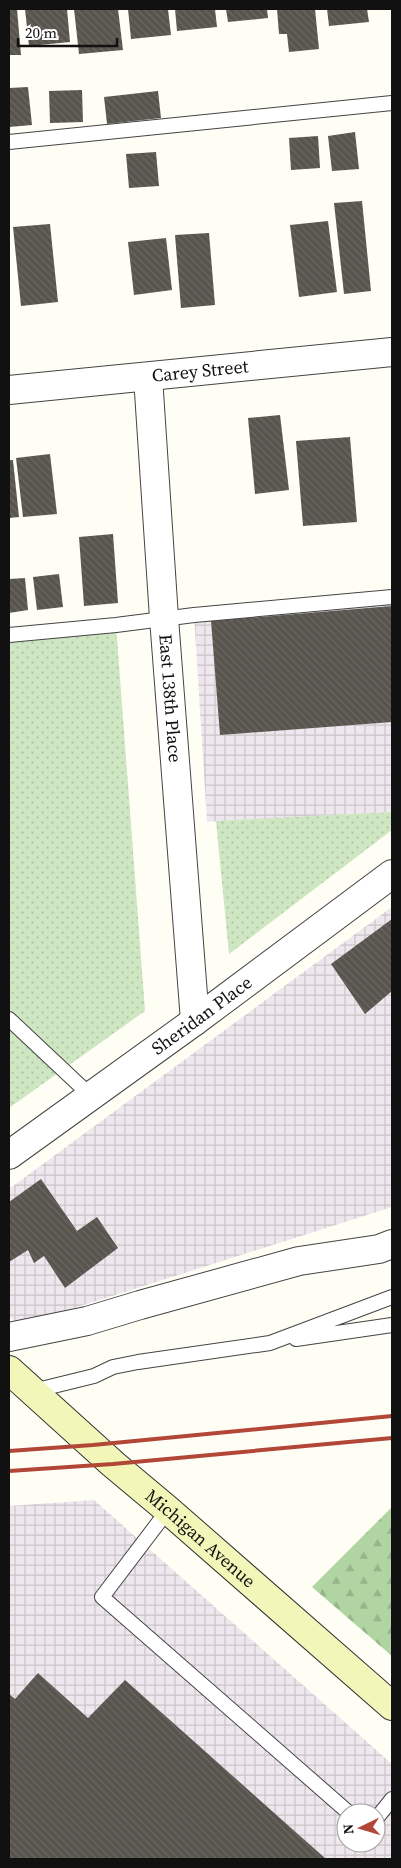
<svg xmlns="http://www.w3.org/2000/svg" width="401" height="1868" font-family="'Source Serif 4',serif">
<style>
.industrial{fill:url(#industrial-grid);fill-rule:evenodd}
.grass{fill:url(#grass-dots)}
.forest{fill:url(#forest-firs)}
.building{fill:url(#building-back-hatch)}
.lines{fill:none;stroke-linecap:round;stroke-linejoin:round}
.service-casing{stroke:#444;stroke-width:16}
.minor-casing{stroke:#444;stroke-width:30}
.secondary-casing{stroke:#333;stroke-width:30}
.service{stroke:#fff;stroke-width:14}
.minor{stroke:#fff;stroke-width:28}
.secondary{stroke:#f2f6b8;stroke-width:28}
.rail{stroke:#b24637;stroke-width:4}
.labels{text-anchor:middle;stroke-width:5;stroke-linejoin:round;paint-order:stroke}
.street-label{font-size:18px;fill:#111;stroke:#fff}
</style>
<defs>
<pattern id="industrial-grid" width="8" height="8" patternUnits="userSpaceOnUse" patternTransform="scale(1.25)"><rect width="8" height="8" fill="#eee7ed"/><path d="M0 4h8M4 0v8" fill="none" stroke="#cbc5ca"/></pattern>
<pattern id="grass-dots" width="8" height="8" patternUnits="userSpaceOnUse" patternTransform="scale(1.25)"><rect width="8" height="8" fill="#cee6c1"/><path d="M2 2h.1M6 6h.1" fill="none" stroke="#b0c4a5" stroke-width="1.8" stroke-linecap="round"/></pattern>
<pattern id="forest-firs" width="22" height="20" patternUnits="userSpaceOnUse" patternTransform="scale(1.25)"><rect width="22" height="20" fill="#b0d5a2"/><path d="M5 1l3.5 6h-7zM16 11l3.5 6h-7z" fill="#96b68a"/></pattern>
<pattern id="building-back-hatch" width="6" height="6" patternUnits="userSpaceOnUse" patternTransform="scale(1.25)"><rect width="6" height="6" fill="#58544e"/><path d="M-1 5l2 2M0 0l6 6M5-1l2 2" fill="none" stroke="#6b6863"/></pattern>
</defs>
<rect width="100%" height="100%" fill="#fefef5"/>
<path class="industrial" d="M392,597v215l-185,10 -13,-207z
M392,907v300l-349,111 -20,10 -14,-12v-127z
M94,1500l298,264v95h-383v-353zM346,1813h30v30h-30z"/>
<path class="grass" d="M116,625l29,386 -136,97v-473z
M392,812v18l-163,124 -13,-133z"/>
<path class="forest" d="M392,1507v149l-80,-69z"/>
<path class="building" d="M9,9h8l4,46h-12z
M25,9h42l3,33 -41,4z
M74,9h44l5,41 -44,4z
M128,9h40l3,26 -40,4z
M175,9h40l2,18 -40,4z
M226,9h41l1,9 -40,4z
M277,9h38l4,40 -30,3 -2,-18h-8z
M327,9h40l2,13 -40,4z
M28,87l4,38 -23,2v-39z
M82,90l1,32 -33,1 -1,-32z
M158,91l3,27 -54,6 -3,-27z
M355,132l4,37 -27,2 -4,-35z
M318,136l2,32 -29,2 -2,-32z
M156,152l3,34 -30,2 -3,-34z
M362,201l9,90 -27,3 -10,-91z
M328,221l9,71 -38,5 -9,-72z
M50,224l8,78 -37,4 -8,-79z
M209,233l6,72 -34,3 -6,-73z
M166,238l6,52 -38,5 -6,-53z
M280,415l9,75 -34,4 -7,-76z
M350,437l7,85 -54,4 -7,-85z
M50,454l7,60 -34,3 -7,-59z
M9,460h4l6,57 -10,1z
M113,534l5,69 -34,3 -5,-69z
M59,574l4,33 -26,3 -4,-33z
M25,578l3,32 -19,3v-34z
M392,606v116l-172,13 -9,-114z
M392,919v72l-27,23 -34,-50z
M41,1179l36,52 20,-14 21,31 -53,40 -21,-32 -10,7 -6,-13 -19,12v-60z
M38,1673l50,45 37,-38 201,179h-317v-165l6,5z"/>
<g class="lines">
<g class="service-casing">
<path id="service" d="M9,142l383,-39
M9,635l107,-10 78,-10 198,-18
M9,1019l82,77
M296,1339l96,-14
M33,1391l61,-15 19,-9 25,-5 132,-19 122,-46
M168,1510l-66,87 247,216
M376,1819l16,-20"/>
</g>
<g class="minor-casing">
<g id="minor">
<path id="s1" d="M148,377l16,241 31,403"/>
<path id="s2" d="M9,390l383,-38"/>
<path id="s3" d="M9,1155l186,-134 197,-147"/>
<path d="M9,1337l78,-16 53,-16 159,-44 80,-12 13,-5"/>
</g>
</g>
<g class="secondary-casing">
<g id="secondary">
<path id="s4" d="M9,1370l104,94 55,46 224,196"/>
</g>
</g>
<use href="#service" class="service"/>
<use href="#minor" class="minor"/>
<use href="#secondary" class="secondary"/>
<path class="rail" d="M9,1451l84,-6 299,-29
M9,1471l104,-7 279,-26"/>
</g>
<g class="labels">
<g class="street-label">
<text dy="6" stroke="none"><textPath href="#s2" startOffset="192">Carey Street</textPath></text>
<text dy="6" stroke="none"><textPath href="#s1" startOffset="322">East 138th Place</textPath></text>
<text dy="6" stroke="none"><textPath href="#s3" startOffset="238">Sheridan Place</textPath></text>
<text dy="6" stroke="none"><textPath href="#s4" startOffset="255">Michigan Avenue</textPath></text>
</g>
</g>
<rect width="401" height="1868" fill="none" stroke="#111111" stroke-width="20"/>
<g transform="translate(361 1828) rotate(265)"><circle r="24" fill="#ffffff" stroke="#a0a0a0"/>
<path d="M0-4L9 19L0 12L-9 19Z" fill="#b24637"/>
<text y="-8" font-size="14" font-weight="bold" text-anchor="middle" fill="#111111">N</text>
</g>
<path d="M18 38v8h99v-8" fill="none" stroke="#111111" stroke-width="2.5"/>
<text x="25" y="38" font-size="15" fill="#111111" stroke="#ffffff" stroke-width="4" paint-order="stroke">20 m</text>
</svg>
